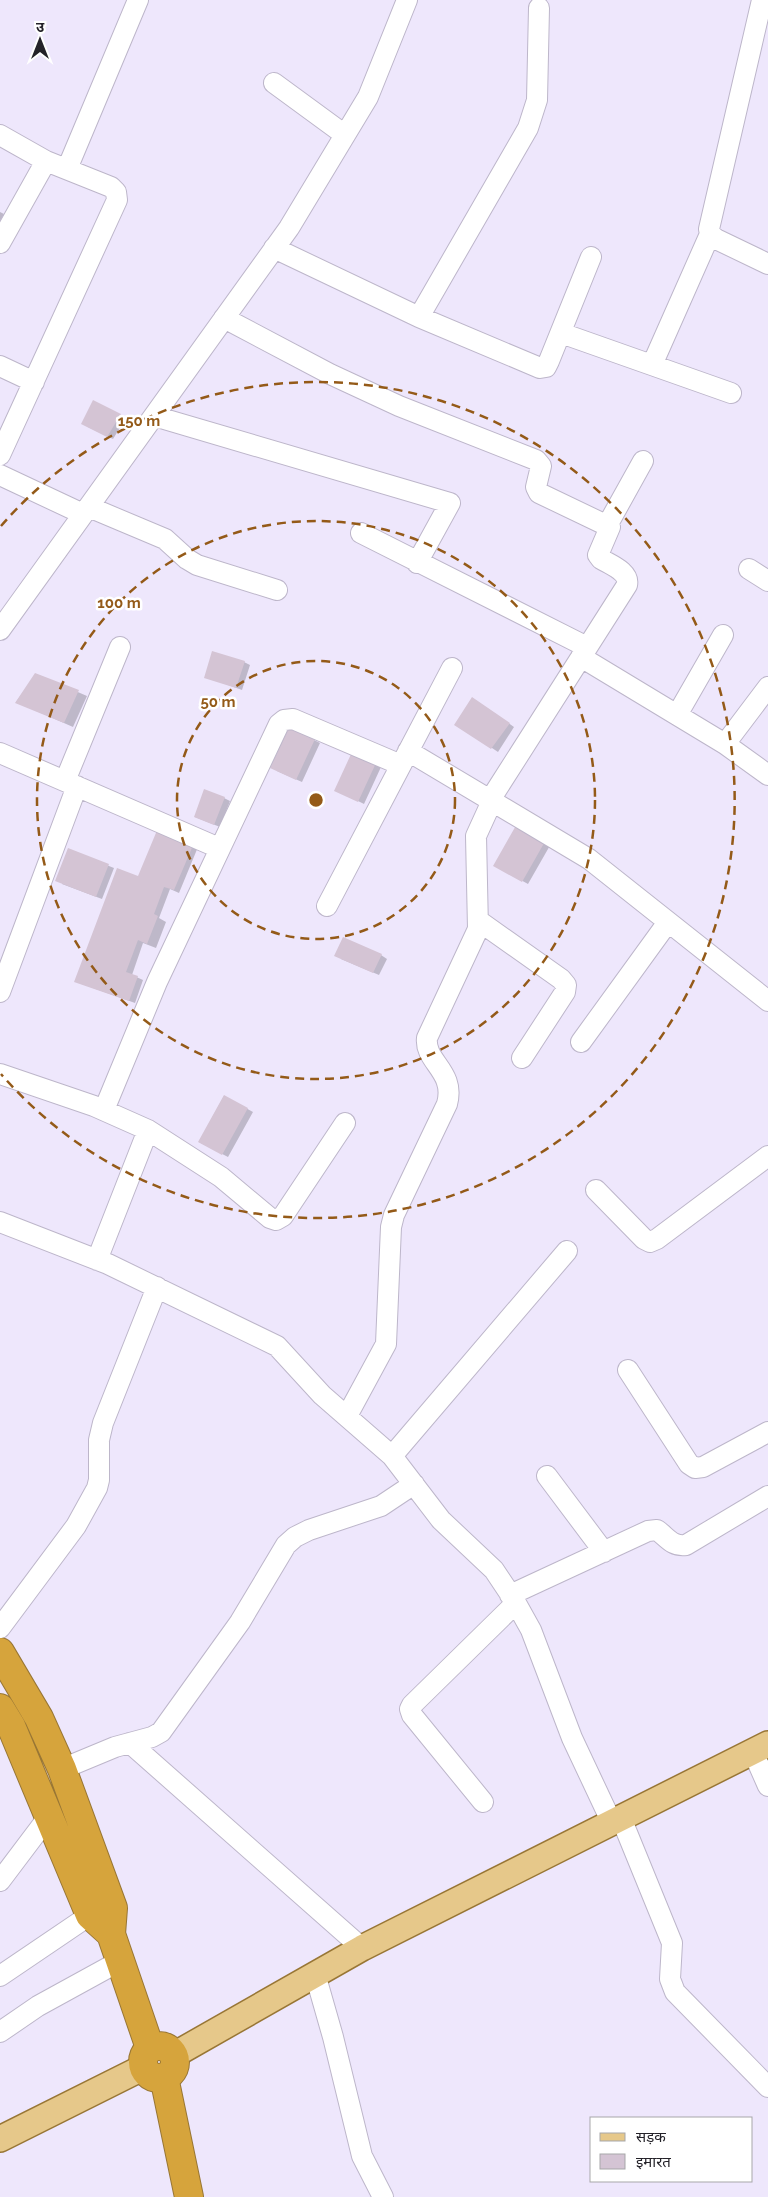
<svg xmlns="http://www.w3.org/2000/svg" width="768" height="2197" font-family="Raleway,'Noto Sans Devanagari',sans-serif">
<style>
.shadow{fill:#0003}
.building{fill:#d4c4d4}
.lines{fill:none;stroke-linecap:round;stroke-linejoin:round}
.minor-casing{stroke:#bdb6ca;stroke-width:22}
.major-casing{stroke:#987635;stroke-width:28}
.highway-casing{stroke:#987635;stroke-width:30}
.minor{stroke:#fff;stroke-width:20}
.major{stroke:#e6c88a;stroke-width:25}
.highway{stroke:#d6a43c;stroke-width:28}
.ring{fill:none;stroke:#945a18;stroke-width:2.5;stroke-dasharray:9 6}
.centre{fill:#945a18;stroke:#fff;stroke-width:2.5}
.ring-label{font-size:15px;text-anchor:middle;font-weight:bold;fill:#945a18;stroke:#fff;stroke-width:5;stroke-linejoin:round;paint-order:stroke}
</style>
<rect width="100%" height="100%" fill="#eee7fc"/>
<path class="shadow" d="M0,212l4,2 -4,7z
M93,402l33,16 -13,21 -25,-12z
M244,662l6,3 -8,25 -36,-13z
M36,674l51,22 -14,31 -57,-25z
M478,702l36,25 -16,25 -42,-28z
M314,740l6,3 -18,39 -25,-11z
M353,754l28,13 -17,37 -22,-11z
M224,798l6,3 -10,26 -25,-10z
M518,823l34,19 -24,42 -33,-18z
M159,830l39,17 -19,46 -9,-4 -11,29 7,4 -10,26 -13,-5 -11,32 11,5 -8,23 -53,-19 57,-107z
M69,850l45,18 -12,31 -40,-15z
M381,955l6,4 -8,16 -38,-16z
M224,1096l29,16 -25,45 -29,-15z"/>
<path class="building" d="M93,400l28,14 -14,23 -26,-13z
M212,651l33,10 -9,27 -32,-10z
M35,673l44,17 -15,33 -49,-20z
M472,697l38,26 -19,26 -37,-24z
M289,727l26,12 -19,41 -26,-12z
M352,752l24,11 -18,39 -24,-11z
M204,789l21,8 -11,28 -20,-8z
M518,822l29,16 -25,44 -29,-16z
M158,828l36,15 -20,47 -10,-3 -10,27 4,2 -11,28 -9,-4 -12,32 12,4 -9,25 -55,-19 43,-114 21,8z
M68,848l41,16 -13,33 -41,-16z
M343,937l39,17 -9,19 -39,-17z
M224,1095l24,13 -26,47 -24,-13z"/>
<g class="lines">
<g class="minor-casing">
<path id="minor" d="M762,0l-53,229 1,5 6,5 52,25
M274,83l71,52
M0,135l46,26 65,26 5,5 1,8 -117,255
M67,169l71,-169
M0,243l46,-82
M274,248l145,69 121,51 6,-1 3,-6 42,-104
M419,317l109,-189 9,-28 2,-92
M224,318l106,56 69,32 137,54 5,6 -5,21 3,6 71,34 -12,28 3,4c10,6 29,13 26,26l-137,215
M561,333l170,60
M652,365l58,-131
M0,366l34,16
M154,416l296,87 -33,60
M0,475l83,39
M89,507l76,32 22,20 10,6 80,25
M608,524l35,-63
M361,533l226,114
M749,569l19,12
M0,630l289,-402 79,-131 39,-97
M581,657l144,87 43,31
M677,715l46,-80
M725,744l43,-57
M408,751l181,108 179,142
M0,753l219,95
M65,781l55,-134
M327,906l125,-238
M479,921l82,58 5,6 -1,7 -43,66
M0,992l77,-206
M581,1042l87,-120
M0,1074l94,32 54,24 73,47 49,41 6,2 7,-4 62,-93
M104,1110l53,-128 122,-258 5,-4 9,-1 108,46
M596,1190l48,49 6,3 7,-3 111,-83
M0,1222l108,42 169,82 45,49 70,61 49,64 53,50 22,33 15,27 41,108 40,85
M97,1260l51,-130
M628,1370l61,94 6,4 8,-1 65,-35
M347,1416l39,-72 5,-117 3,-12 53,-111c9,-33 -23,-42 -20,-66l51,-109 -2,-93 16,-35
M392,1456l175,-205
M547,1476l57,76
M510,1595l138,-64 9,-1c10,7 15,17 29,15l82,-49
M0,1628l76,-102 21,-38 2,-8v-40l4,-17 54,-136
M130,1743l232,205
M753,1752l15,34
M62,1769l53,-22 37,-10 9,-5 79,-110 46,-77 9,-8 14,-7 72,-24 33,-22
M483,1802l-71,-87 -2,-6 2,-4 104,-102
M621,1818l51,125 -2,36 5,13 93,95
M0,1881l49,-65
M315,1974l18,63 29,119 21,41
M0,1976l90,-61
M0,2032l38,-26 82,-45"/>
</g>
<g class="major-casing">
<path id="major" d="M174,2055l188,-107 406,-204
M0,2139l144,-72"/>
</g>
<g class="highway-casing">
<path id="highway" d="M0,1652l39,66 23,51 51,139 -2,26 39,114
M0,1708l11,18 79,189 21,19
M143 2062a16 16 0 1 1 32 0a16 16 0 1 1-32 0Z
M164,2077l25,120"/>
</g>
<use href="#minor" class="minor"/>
<use href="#major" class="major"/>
<use href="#highway" class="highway"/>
</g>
<g class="ring">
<circle cx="316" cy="800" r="139"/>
<circle cx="316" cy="800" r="279"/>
<path d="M1 526A418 418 0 1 1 1 1074"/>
</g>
<circle cx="316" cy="800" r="8" class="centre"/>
<g class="ring-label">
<text x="139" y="426">150 m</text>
<text x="119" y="608">100 m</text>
<text x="218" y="707">50 m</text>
</g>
<rect x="590" y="2117" width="162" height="65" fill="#ffffff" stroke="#a7a7a9"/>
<rect x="600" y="2133" width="25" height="8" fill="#e6c88a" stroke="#a7a7a9"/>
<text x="636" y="2142" font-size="15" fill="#242229">सड़क</text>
<rect x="600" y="2154" width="25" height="15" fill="#d4c4d4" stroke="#a7a7a9"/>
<text x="636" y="2167" font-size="15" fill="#242229">इमारत</text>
<g transform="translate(40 40)" stroke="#ffffff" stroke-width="4" paint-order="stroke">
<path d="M0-4L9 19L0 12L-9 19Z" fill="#242229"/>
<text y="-8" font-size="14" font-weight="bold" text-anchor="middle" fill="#242229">उ</text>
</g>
</svg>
